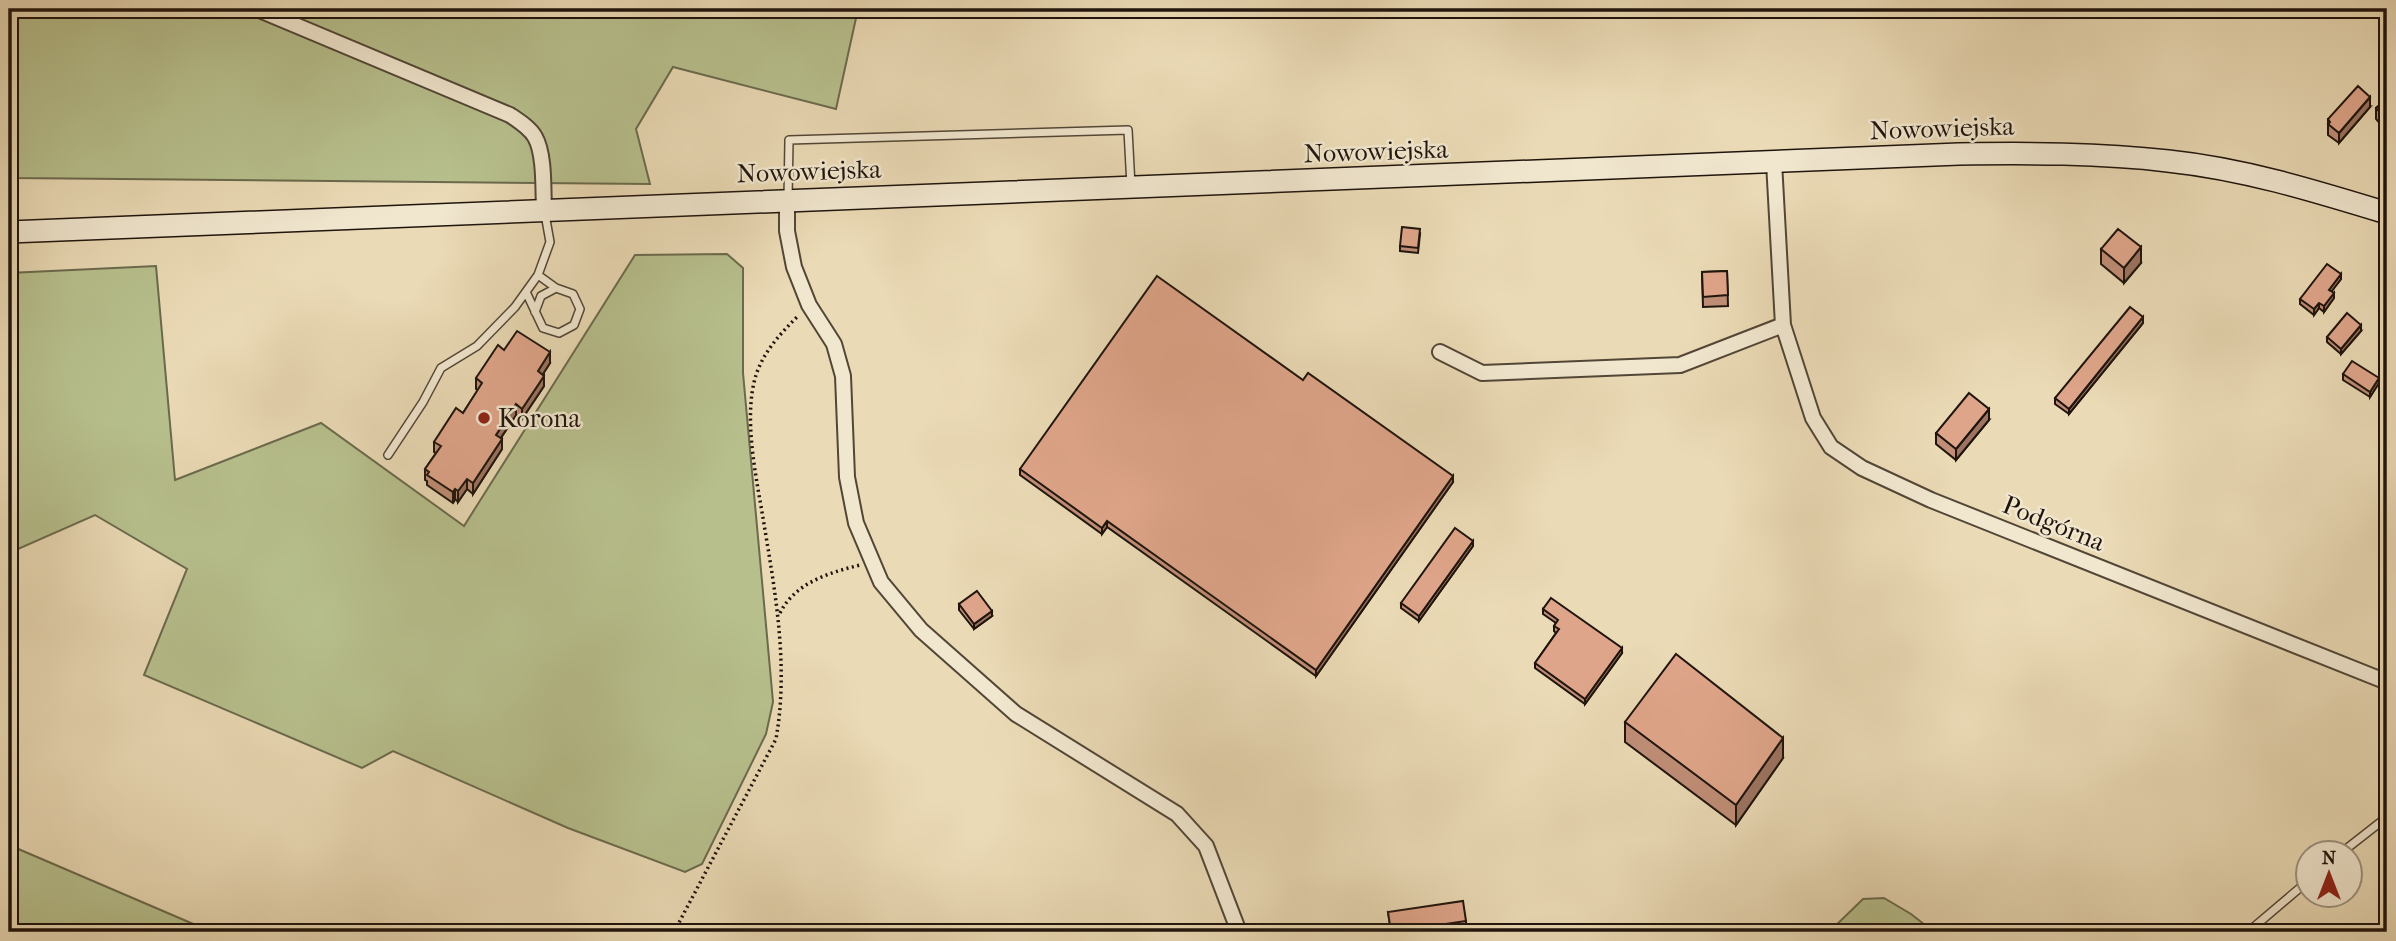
<svg xmlns="http://www.w3.org/2000/svg" width="2396" height="941" font-family="'IM FELL French Canon',serif">
<style>
.green{fill:#b7c08d;stroke:#6b6a4d;stroke-width:2}
.lines{fill:none;stroke-linecap:round;stroke-linejoin:round}
.service-casing{stroke:#524637;stroke-width:10}
.minor-casing{stroke:#524637;stroke-width:18}
.secondary-casing{stroke:#1f140d;stroke-width:24}
.path{stroke:#1f140d;stroke-width:3.5;stroke-dasharray:2 3.5;stroke-linecap:butt}
.service{stroke:#f1e7cf;stroke-width:7}
.minor{stroke:#f1e7cf;stroke-width:14}
.secondary{stroke:#f1e7cf;stroke-width:21}
.wall{fill:#c08e77;stroke:#1f140d;stroke-width:2}
.shaded-wall{fill:#9c7461;stroke:#1f140d;stroke-width:2}
.building{fill:#dfa58a;stroke:#1f140d;stroke-width:2}
.poi-dot{fill:#8f2418;stroke:#f1e7cf;stroke-width:2.5}
.labels{text-anchor:middle;stroke-width:5;stroke-linejoin:round;paint-order:stroke}
.street-label{font-size:26px;fill:#1f140d;stroke:#f1e7cf}
.poi-label{font-size:26px;fill:#1f140d;stroke:#f1e7cf;text-anchor:start}
</style>
<rect width="100%" height="100%" fill="#eadab5"/>
<filter id="stains"><feTurbulence type="fractalNoise" baseFrequency=".00286" numOctaves="4"/><feColorMatrix values="0 0 0 0 .2 0 0 0 0 .09 0 0 0 0 .02 0 0 0 .5 -.17"/></filter>
<radialGradient id="worn" r=".72"><stop offset=".6" stop-color="#630" stop-opacity="0"/><stop offset="1" stop-color="#630" stop-opacity=".3"/></radialGradient>
<path class="green" d="M13,9h845l-22,100 -163,-42 -37,62 14,55 -636,-6z
M727,254l16,14v105l30,329 -7,32 -64,130 -17,8 -117,-44 -175,-77 -31,17 -218,-93 43,-106 -92,-54 -86,38v-280l147,-7 19,214 146,-57 143,103 171,-271z
M9,845l203,87h-203z
M1884,898l27,16 23,18h-105l34,-33z"/>
<g class="lines">
<g class="service-casing">
<path id="service" d="M788,199l1,-59 339,-10 3,56
M538,275l18,13
M526,292l17,36 16,5 15,-8 6,-16 -7,-15 -17,-6 -15,8 -6,16
M388,455l35,-53 18,-34 36,-22 38,-39 23,-32 12,-33 -5,-28
M2341,853l46,-36
M2248,932l60,-51"/>
</g>
<g class="minor-casing">
<path id="minor" d="M257,9l253,106c9,6 20,13 25,22 10,17 8,54 9,73
M1774,162l9,163 30,93 18,29 31,21 69,32 456,182
M787,200v31l7,36 15,38 25,39 9,32 4,101 9,46 25,59 40,48 95,84 161,100 29,32 33,86
M1440,352l42,21 198,-8 103,-40"/>
</g>
<g class="secondary-casing">
<path id="secondary" d="M9,232l1950,-78c70,-1 140,-1 209,7 76,8 147,30 219,52"/>
</g>
<path class="path" d="M780,613c15,-30 48,-40 80,-48
M674,932l102,-193c13,-74 -1,-148 -13,-221 -7,-42 -20,-101 -7,-143 8,-24 25,-42 43,-60"/>
<use href="#service" class="service"/>
<use href="#minor" class="minor"/>
<use href="#secondary" class="secondary"/>
</g>
<path class="wall" d="M1014,9h19l-5,8z
M2387,99v33l-11,-13v-11z
M2370,107l-31,36 -11,-8v-16z
M1420,234l-2,19 -18,-2v-5z
M2101,249l40,14 -17,20 -23,-19z
M1727,271l1,35 -25,1 -1,-35z
M2341,279l-10,12 3,7 -10,14 -5,-4 -5,7 -14,-11v-5z
M2143,323l-74,91 -14,-10v-6z
M2361,331l-20,23 -14,-12v-5z
M504,350l46,13 -8,12 2,11 -22,33 -6,-4 -15,23 1,11 -29,45 -6,-5 -9,13 -3,-3 -2,4 -26,-18v-4l-2,-1v-11l11,-16 -2,-1v-10l29,-29 15,-23 -2,-1v-11z
M2387,367v16l-5,-3v-6z
M2343,374l36,9 -9,14 -27,-17z
M1303,380l150,102 -137,194 -209,-149 -5,7 -82,-59v-6z
M1989,420l-33,40 -20,-16v-11z
M1473,546l-54,75 -18,-13v-5z
M959,604l33,12 -18,13 -15,-19z
M1543,609l79,44 -37,51 -50,-36v-5l21,-30 -2,-2v-5l2,-3 -13,-9z
M1625,722l158,36 -47,67 -111,-83z
M1388,912l78,9v5l-41,6h-34z"/>
<path class="shaded-wall" d="M2370,97v10l-31,36v-10z
M2141,247v16l-17,20v-15z
M2341,274v5l-12,16v-5z
M2334,293v5l-10,14v-6z
M2319,303v5l-5,7v-6z
M2143,317v6l-74,91v-5z
M2361,325v6l-20,23v-5z
M550,352v11l-12,19v-11z
M544,376v10l-22,33v-10z
M2379,378v5l-9,14v-5z
M516,404v11l-20,30v-10z
M1989,409v11l-33,40v-11z
M502,439v10l-29,45v-11z
M1453,476v6l-137,194v-6z
M467,479v10l-9,13v-11z
M455,489v10l-2,4v-11z
M1107,521v6l-5,7v-6z
M1473,541v5l-54,75v-5z
M992,611v5l-18,13v-5z
M1622,648v5l-37,51v-5z
M1783,738v20l-47,67v-20z"/>
<path class="building" d="M2358,86l12,11 -31,36 -11,-9 2,-2 -2,-3z
M2387,99v22l-11,-13z
M1402,227l18,2 -2,19 -18,-2z
M2118,229l23,18 -17,21 -23,-19z
M2327,264l14,10 -12,16 5,3 -10,13 -5,-3 -5,6 -14,-10z
M1727,271l1,24 -25,2 -1,-25z
M1157,276l146,104 5,-7 145,103 -137,194 -209,-149 -5,7 -82,-59z
M2130,307l13,10 -74,92 -14,-11z
M2347,313l14,12 -20,24 -14,-12z
M517,331l33,21 -12,19 6,5 -22,33 -6,-5 -20,31 6,4 -29,44 -6,-4 -9,12 -3,-2 -2,3 -26,-17 2,-3 -4,-3 16,-23 -7,-4 22,-34 7,5 19,-30 -6,-5 22,-33 6,5z
M2352,361l27,17 -9,14 -27,-18z
M2387,367v11l-5,-4z
M1969,393l20,16 -33,40 -20,-16z
M1455,528l18,13 -54,75 -18,-13z
M977,591l15,20 -18,13 -15,-20z
M1551,598l71,50 -37,51 -50,-36 24,-34 -5,-3 4,-6 -15,-11z
M1676,654l107,84 -47,67 -111,-83z
M1463,901l3,20 -75,11 -3,-20z"/>
<circle class="poi-dot" cx="484" cy="418" r="7"/>
<g class="labels">
<g class="street-label">
<text transform="translate(1942 128) rotate(-2)" y="9">Nowowiejska</text>
<text transform="translate(1376 151) rotate(-2)" y="9">Nowowiejska</text>
<text transform="translate(809 171) rotate(-2)" y="9">Nowowiejska</text>
<text transform="translate(2054 523) rotate(22)" y="9">Podgórna</text>
</g>
<g class="poi-label">
<text x="498" y="427">Korona</text>
</g>
</g>
<rect width="2396" height="941" fill="none" stroke="#eadab5" stroke-width="35"/>
<rect x="10" y="10" width="2375" height="920" fill="none" stroke="#1f140d" stroke-width="3.5"/>
<rect x="18" y="18" width="2361" height="906" fill="none" stroke="#1f140d" stroke-width="2"/>
<g transform="translate(2329 874)"><circle r="33" fill="#f1e7cf" stroke="#9d9381" stroke-width="2"/>
<path d="M0-5L12 26L0 18L-12 26Z" fill="#8f2418"/>
<text y="-10" font-size="19" font-weight="bold" text-anchor="middle" fill="#1f140d">N</text>
</g>
<rect width="100%" height="100%" filter="url(#stains)"/>
<rect width="100%" height="100%" fill="url(#worn)"/>
</svg>
